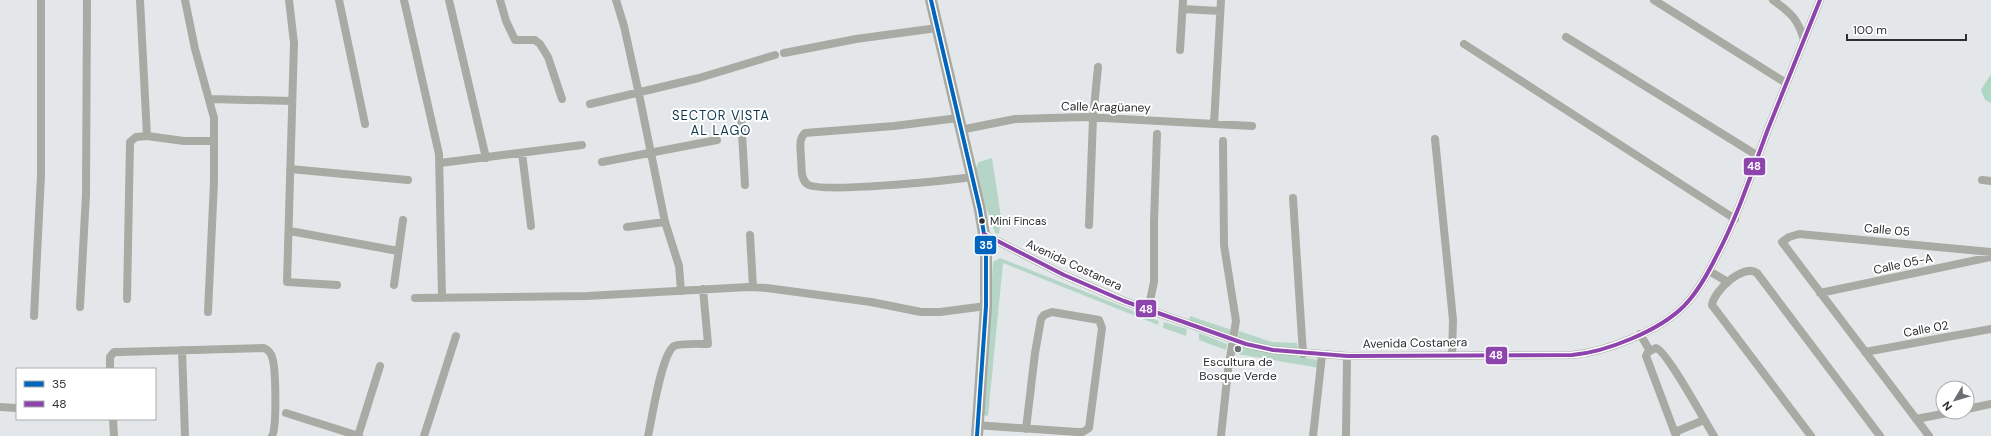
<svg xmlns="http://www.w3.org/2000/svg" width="1991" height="436" font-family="'DM Sans',sans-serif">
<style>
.green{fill:#b5d6c7}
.forest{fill:#add6c3}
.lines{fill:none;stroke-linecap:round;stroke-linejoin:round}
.street{stroke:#a8aba3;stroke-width:8}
.secondary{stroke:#a8a9a3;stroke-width:12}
.bus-1-casing{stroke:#fff;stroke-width:7}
.bus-2-casing{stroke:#fff;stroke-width:7}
.bus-1{stroke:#0065bd;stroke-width:4}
.bus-2{stroke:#8e44ad;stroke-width:4}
.bus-dot{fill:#2c2e30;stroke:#fff;stroke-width:1.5}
.poi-dot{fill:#6c6f71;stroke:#fff;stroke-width:1.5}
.labels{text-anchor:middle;stroke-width:4;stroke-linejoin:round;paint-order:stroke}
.bus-label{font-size:11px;fill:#2c2e30;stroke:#fff;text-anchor:start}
.street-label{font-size:12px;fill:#2c2e30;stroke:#fff}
.poi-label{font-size:12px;fill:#2c2e30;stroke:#fff}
.neighbourhood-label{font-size:13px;letter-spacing:1px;fill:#0f384f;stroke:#fff}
.line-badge{stroke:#fff;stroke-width:1.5}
.badge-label{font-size:11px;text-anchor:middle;font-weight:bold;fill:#fff}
</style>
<rect width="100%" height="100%" fill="#e4e7ea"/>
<path class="green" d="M992,158l9,59 -2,17 -4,-1 -14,-39 -6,-25 4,-7z
M1000,258l159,63 -1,4 -155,-62 -15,153 -5,-1 10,-153z
M1190,316l42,14 -1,5 -42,-13z
M1164,322l23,7 -1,7 -23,-8z
M1239,331l33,11 25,1 1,5 -26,-1 -34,-10z
M1199,333l28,11 -1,6 -27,-10z
M1233,345l86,15v8l-87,-15z"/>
<path class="forest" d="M1991,74v29l-6,-3 -4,-10z"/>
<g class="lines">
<path class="street" d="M140,0l7,136
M185,0l10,49 19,69v64l-6,130
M289,0l5,43 -7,239 50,3
M339,0l26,124
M404,0l35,154 3,144
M449,0l37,158
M500,0l6,21 9,19h20l5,4 8,13 14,42
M616,0l8,26 16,73 25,123 14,44 2,25
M1654,0l132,83
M1773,0c18,13 25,19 31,40
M1183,9l37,2
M1566,37l192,119
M1464,44l271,175
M1180,50l3,-50
M784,53l72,-14 81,-11
M209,99l83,2
M590,104l109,-26 76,-23
M741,116l4,69
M958,118l-64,8 -89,7c-7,6 -4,17 -4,25 1,9 -1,20 6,26 12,10 143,-4 165,-7
M1214,124l7,-124
M960,130l55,-11 70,-2 167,9
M1435,139l18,181 -1,35
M522,153l9,73
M602,162l115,-22
M440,163l142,-18
M290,169l118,11
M1982,180l9,1
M1293,198l10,156
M1089,225l4,-107 5,-51
M627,227l38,-5
M290,231l108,20
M984,234l80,41 60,26 122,43 27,6 74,6 225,-1c34,-3 87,-24 112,-49 14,-14 24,-33 33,-51 21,-40 35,-83 51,-126 17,-43 35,-86 52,-129
M750,235l3,52
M1709,271l19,11
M394,285l9,-65
M1820,293l171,-36
M415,298l172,-2 161,-9 19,1 104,14 50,10h19l46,-6
M127,299l3,-157 6,-5 11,-1 37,5h30
M80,307l6,-113 1,-194
M1148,310l6,-28v-60l3,-88
M34,316l7,-141v-175
M1640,334l10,17
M182,350l3,86
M1865,352l126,-23
M110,369v-12l4,-5h6l144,-4c4,2 7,5 8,9 4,10 5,71 0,79
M0,407l17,1
M1967,409l24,-5
M286,413l73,23
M113,419l1,17
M1916,419l37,-7
M978,425l11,1 88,6h6l6,-4 13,-100 -3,-8 -47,-8 -8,3 -3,4 -6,34 -9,76
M1675,432l29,-12
M358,436l22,-70
M424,436l32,-100
M648,436c4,-17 13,-81 26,-90 6,-3 27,-2 34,-2l-5,-55
M1221,436l7,-66 8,-49 -12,-76 -1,-104
M1313,436l9,-81
M1346,436l1,-80
M1676,436l-30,-80 2,-4 8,-4c11,3 49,74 58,88
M1811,436l-99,-131c2,-14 31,-42 45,-32l123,163
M1929,436l-147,-194 7,-5 10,-3 192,18"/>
<path class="secondary" d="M931,0l49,210 6,36v60l-9,130"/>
<g class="bus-1-casing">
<path id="bus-1" d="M931,0l49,210 6,36v60l-9,130"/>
</g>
<g class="bus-2-casing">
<path id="bus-2" d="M984,234l80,41 60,26 122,43 27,6 74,6 225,-1c34,-3 87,-24 112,-49 14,-14 24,-33 33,-51 21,-40 35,-83 51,-126 17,-43 35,-86 52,-129"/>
</g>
<use href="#bus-1" class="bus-1"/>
<use href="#bus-2" class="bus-2"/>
</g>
<circle class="bus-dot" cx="982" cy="221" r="3.5"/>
<circle class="poi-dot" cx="1238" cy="349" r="4"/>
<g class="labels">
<g class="bus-label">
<text x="990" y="225">Mini Fincas</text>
</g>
<g class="street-label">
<text transform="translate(1106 107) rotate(1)" y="4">Calle Aragüaney</text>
<text transform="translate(1887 230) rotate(5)" y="4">Calle 05</text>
<text transform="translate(1903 264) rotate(-12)" y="4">Calle 05-A</text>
<text transform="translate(1074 265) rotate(25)" y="4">Avenida Costanera</text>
<text transform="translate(1926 329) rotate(-10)" y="4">Calle 02</text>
<text transform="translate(1415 343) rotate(-1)" y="4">Avenida Costanera</text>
</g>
<g class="poi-label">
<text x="1238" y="366">Escultura de<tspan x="1238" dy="14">Bosque Verde</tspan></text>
</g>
<g class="neighbourhood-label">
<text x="721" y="120">SECTOR VISTA<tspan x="721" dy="15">AL LAGO</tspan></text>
</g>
</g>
<g class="line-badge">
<rect x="1743" y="157" width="23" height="19" rx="4" fill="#8e44ad"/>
<rect x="974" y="235" width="23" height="20" rx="4" fill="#0065bd"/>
<rect x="1135" y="299" width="22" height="19" rx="4" fill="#8e44ad"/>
<rect x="1485" y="346" width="23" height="19" rx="4" fill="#8e44ad"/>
</g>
<g class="badge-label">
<text x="1754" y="170">48</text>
<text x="986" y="249">35</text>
<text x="1146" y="313">48</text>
<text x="1496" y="359">48</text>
</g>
<rect x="16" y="368" width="140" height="52" fill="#ffffff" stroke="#ababac"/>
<rect x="24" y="381" width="20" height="6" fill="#0065bd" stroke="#ababac"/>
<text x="52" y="388" font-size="12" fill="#2c2e30">35</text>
<rect x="24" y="401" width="20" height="6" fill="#8e44ad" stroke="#ababac"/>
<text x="52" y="408" font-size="12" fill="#2c2e30">48</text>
<g transform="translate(1955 400) rotate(232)"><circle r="19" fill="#ffffff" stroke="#ababac"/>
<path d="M0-3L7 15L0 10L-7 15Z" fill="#6c6f71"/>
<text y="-6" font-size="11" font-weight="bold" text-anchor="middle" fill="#2c2e30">N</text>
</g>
<path d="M1847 34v6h119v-6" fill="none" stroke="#2c2e30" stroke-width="2"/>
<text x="1853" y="34" font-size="12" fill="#2c2e30" stroke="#ffffff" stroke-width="3" paint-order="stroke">100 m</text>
</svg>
